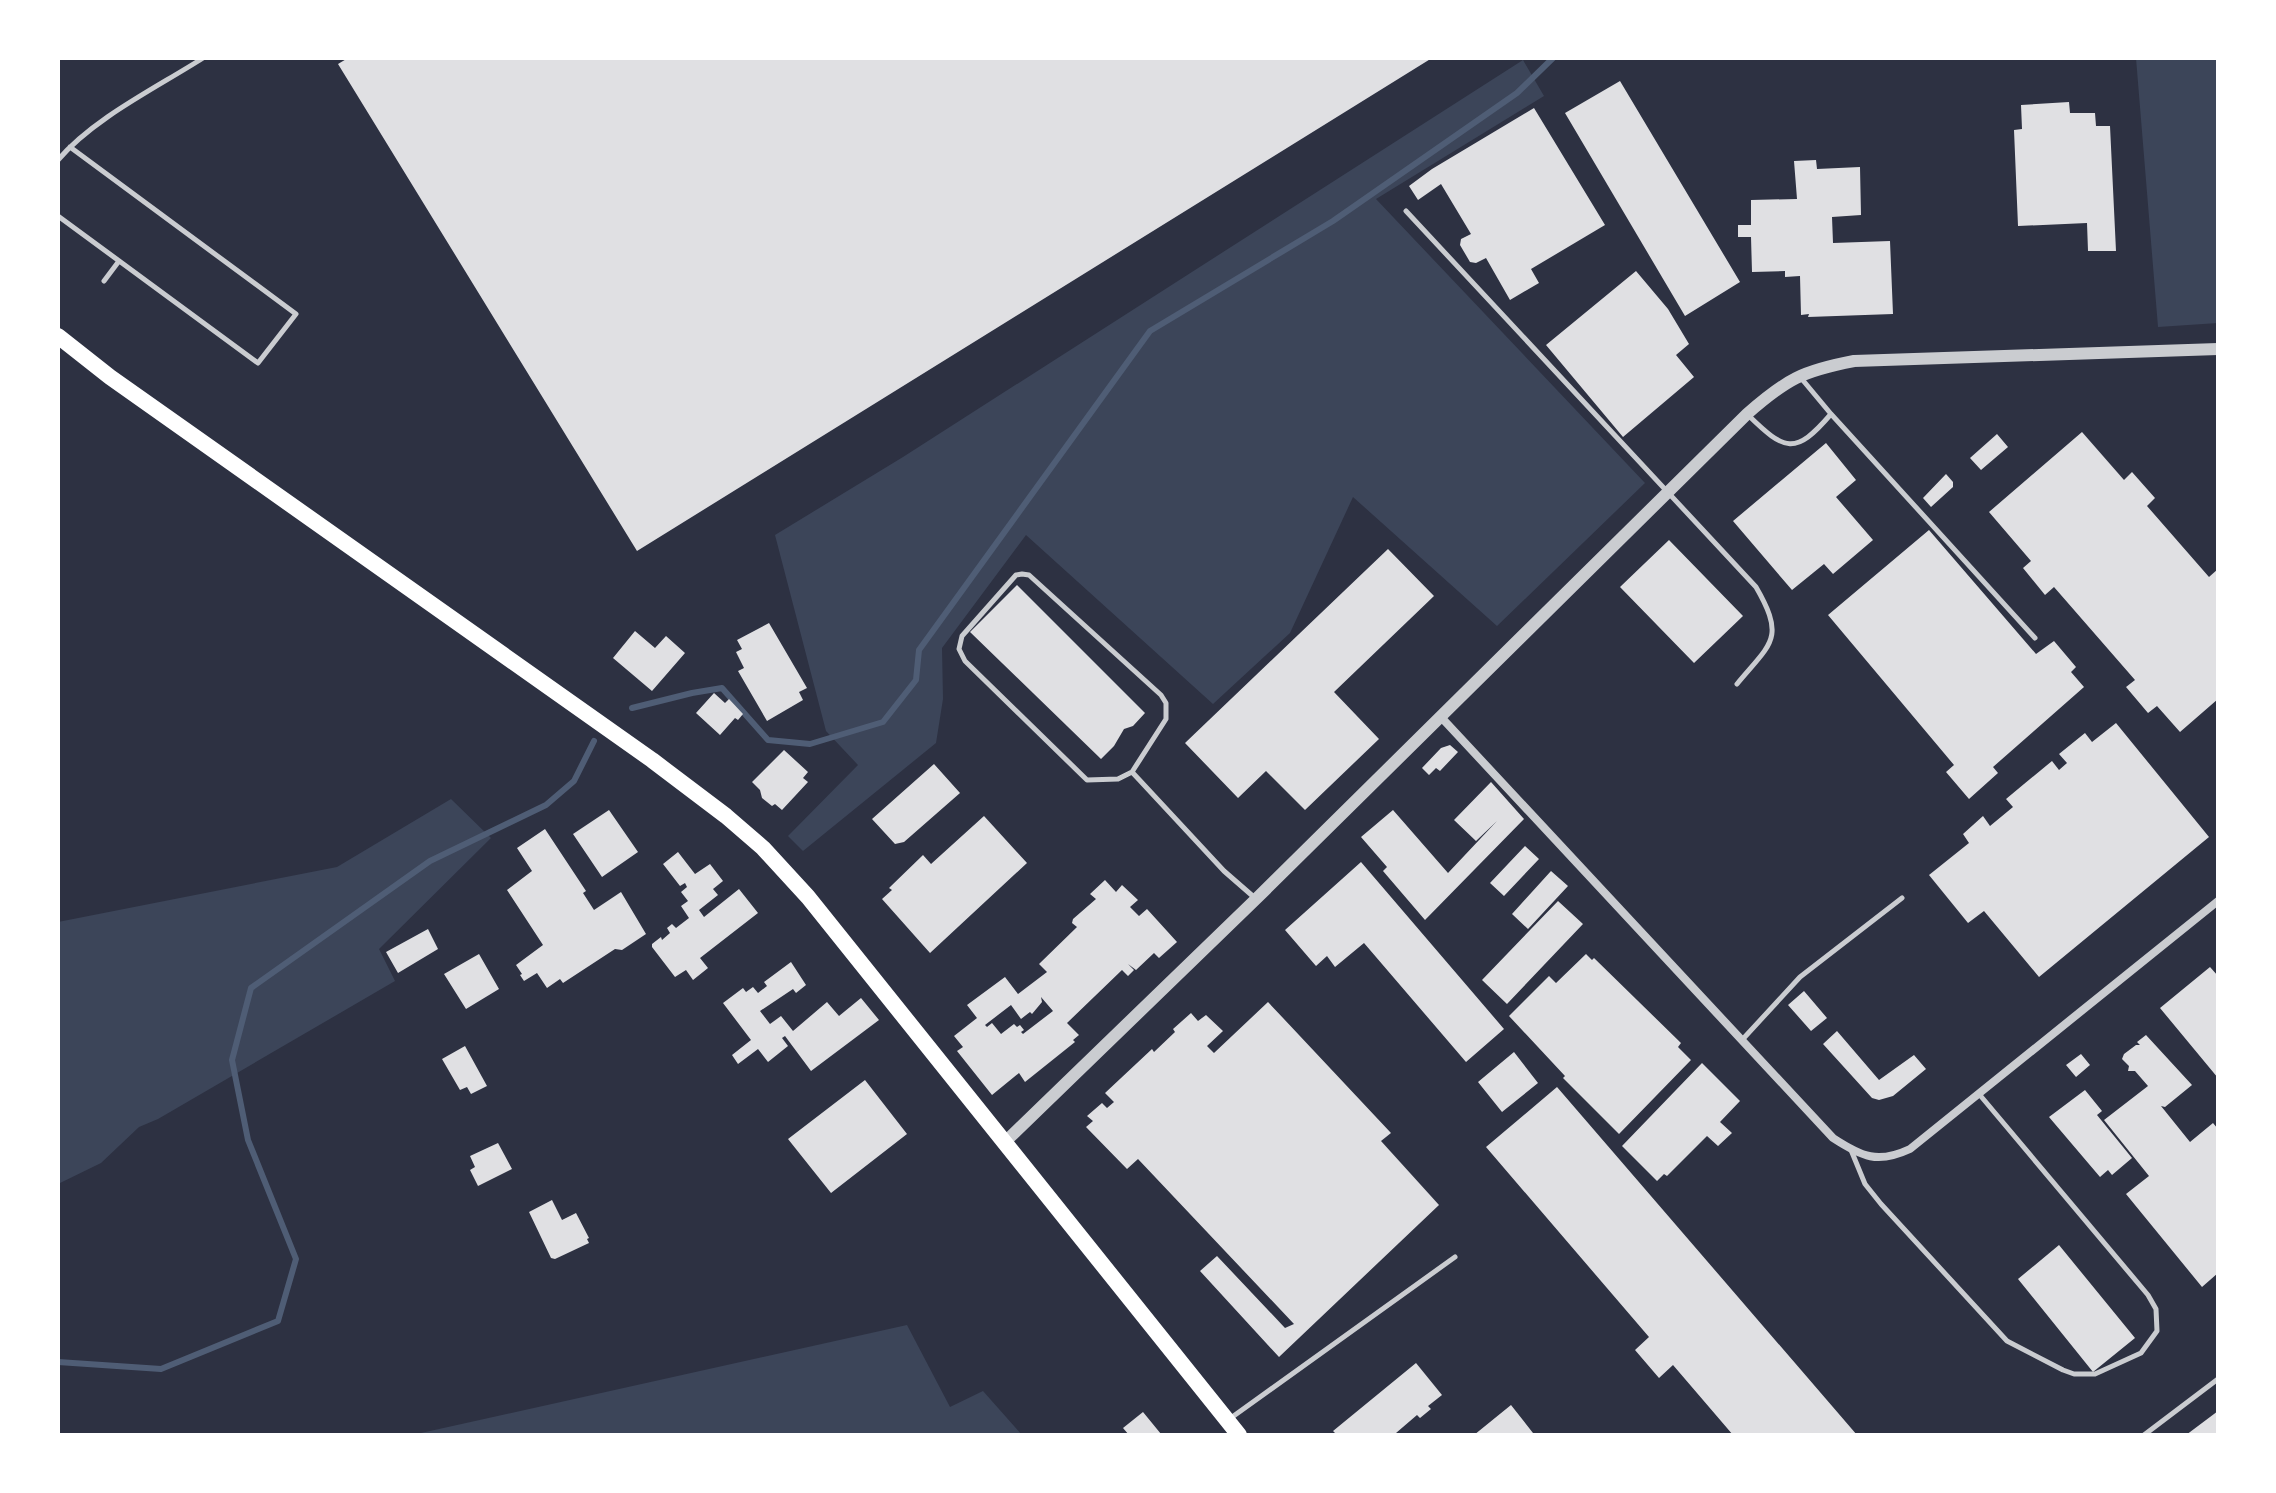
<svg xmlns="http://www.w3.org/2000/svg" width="2276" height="1493" font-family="Manrope,sans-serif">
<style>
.green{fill:#3c4559}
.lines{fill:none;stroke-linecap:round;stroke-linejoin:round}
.stream{stroke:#4f5d75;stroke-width:6}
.building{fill:#e0e0e3;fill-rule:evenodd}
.service{stroke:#caccd0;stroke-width:5}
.minor{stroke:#caccd0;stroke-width:8}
.tertiary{stroke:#caccd0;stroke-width:12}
.primary{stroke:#fff;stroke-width:16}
</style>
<rect width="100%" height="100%" fill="#2d3142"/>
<path class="green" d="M2136,58h82v265l-60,4z
M1523,60l21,36 -168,103 269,284 -148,143 -144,-129 -63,136 -77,71 -187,-169 -84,113 1,51 -7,44 -133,108 -15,-15 70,-71 -32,-34 -51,-196 128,-78z
M451,799l40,39 -112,111 16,32 -237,138 -19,8 -38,36 -43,21v-262l279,-55z
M907,1325l43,82 33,-16 39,44h-610z"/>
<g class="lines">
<path class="stream" d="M632,708l60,-15 30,-5 46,52 42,4 73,-22 33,-42 3,-30 231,-319 183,-110 184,-128 36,-35
M58,1362l103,7 117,-48 18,-62 -48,-119 -16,-80 19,-72 179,-127 116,-56 28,-24 20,-40"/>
</g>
<path class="building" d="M348,58h1084l-795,493 -299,-487z
M1620,81l120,201 -55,34 -120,-203z
M2069,102l1,11h25l1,13h14l6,125h-28l-1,-28 -69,3 -4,-96 8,-1 -1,-24z
M1534,108l71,117 -74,44 8,14 -29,17 -24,-42 -10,5 -6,-1 -10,-17 1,-6 10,-5 -30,-50 -23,16 -9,-14 23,-17z
M1816,160l1,9 43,-2 1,48 -29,2 1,26 57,-2 3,73 -85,3 1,-3 -8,1 -1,-39 -15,1v-6l-33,1 -1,-35h-13v-12h13v-25l46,-1 -3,-38z
M1636,271l32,38 21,35 -13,11 18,22 -71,60 -77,-92z
M2082,432l42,48 8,-8 23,26 -8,8 62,71 9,-8v130l-38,33 -23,-26 -9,7 -22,-26 9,-7 -81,-93 -9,8 -22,-27 8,-7 -42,-49z
M1997,434l11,13 -27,23 -11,-12z
M1826,443l30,37 -20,17 37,43 -40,34 -9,-10 -32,26 -59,-69z
M1946,474l7,8v5l-22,20 -8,-9z
M1929,530l107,124 18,-13 22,26 -5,5 13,15 -91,80 5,6 -29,26 -23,-27 8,-7 -126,-150z
M1669,540l74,76 -49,47 -74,-76z
M1388,549l46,47 -100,96 45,47 -74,71 -39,-39 -28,27 -53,-55z
M1017,585l128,128 -12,13 -9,3 -10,17 -13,13 -131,-127z
M769,623l38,65 -8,4 4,8 -36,21 -29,-50 6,-3 -8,-16 6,-3 -5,-9z
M635,631l20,17 11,-12 19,17 -33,38 -39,-33z
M714,693l11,10 4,-4 14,15 -5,6 -3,-2 -15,17 -24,-22z
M2116,723l93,114 -170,140 -55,-66 -16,12 -39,-48 40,-32 -6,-9 20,-18 7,10 23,-19 -7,-8 18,-15 28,-23 7,9 8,-7 -8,-9 26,-21 7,9z
M1450,745l8,7 -18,19 -4,-3 -7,7 -7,-7 19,-20z
M784,750l24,22 -5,6 5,4 -26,28 -7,-6 -3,2 -10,-8 -2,-8 -8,-8z
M934,764l26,29 -56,49 -9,2 -23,-25z
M1491,782l33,37 -99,101 -42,-49 4,-4 -26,-30 32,-27 55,63 49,-52 -21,20 -22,-21z
M609,810l29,42 -36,25 -29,-43z
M984,816l43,47 -97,90 -48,-54 10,-9 -3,-2 34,-33 8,9z
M545,829l41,62 -3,2 11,17 27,-18 25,42 -24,16 -7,-1 -52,34 -3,-4 -13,9 -10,-15 -13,8 -4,-6 2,-1 -6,-9 27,-20 -36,-55 25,-19 -15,-23z
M1525,846l14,13 -35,37 -14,-13z
M678,852l17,22 15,-10 13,17 -10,8 5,6 -19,15 5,7 35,-28 19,24 -58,45 8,10 -15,12 -7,-10 -11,7 -23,-30v-3l9,-7 1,3 8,-7 -3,-5 5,-4 4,4 13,-10 -8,-12 7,-5 -7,-9 6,-5 -2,-4 -5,3 -17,-22z
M1361,862l143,167 -38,33 -102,-119 -29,24 -8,-11 -11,10 -31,-36z
M1551,871l17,15 -40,43 -16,-15z
M1105,880l11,12 6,-7 16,15 -8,7 9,9 8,-7 30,33 -18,16 -5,-5 -18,17 -8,-6 6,6 -6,6 -6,-6 -55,53 12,12 -6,5 2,2 -50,40 -6,-9 -27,22 -35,-44 6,-4 -9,-11 23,-18 -10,-13 38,-28 13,17 29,-22 -8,-8 38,-37 -5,-4 1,-4 23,-20 -6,-5zM1041,997l12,14 -30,23 -2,-2 3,-2 -4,-5 -3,2 -3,-3 -13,10 -9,-11 -5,4 -2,-2 26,-20 10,14 9,-7 2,2 10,-12z
M1558,901l25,23 -76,80 -25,-24z
M428,929l10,20 -40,24 -12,-21z
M479,954l20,35 -33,20 -22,-35z
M1586,954l6,6 2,-2 87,85 -3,4 13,13 -72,74 -56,-56 2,-2 -56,-60 40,-40 7,7z
M791,962l15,23 -10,8 -3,-4 -33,22 10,13 11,-8 12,15 34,-29 12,14 22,-18 18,22 -68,51 -26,-35 -3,2 6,8 -20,16 -10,-13 -20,15 -6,-9 19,-15 -28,-37 20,-15 3,4 7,-5 5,6 9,-7 -3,-4z
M2210,967l8,9v102l-58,-70z
M1804,991l23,27 -16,13 -23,-26z
M1268,1002l123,131 -10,8 58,64 -160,152 -79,-86 17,-15 68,72 9,-4 -156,-165 -11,10 -41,-42 7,-6 -6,-5 15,-13 5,5 7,-6 -9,-9 47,-44 2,3 21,-20 -2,-3 18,-16 7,8 8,-6 17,16 -16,15 7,7z
M1837,1031l42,49 35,-25 12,14 -33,27 -14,4 -7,-2 -49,-54z
M2146,1035l46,50 -27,22 -4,-1 29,36 23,-19 5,6v144l-16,14 -76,-93 23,-18 -45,-56 44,-34 -13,-15h-7l1,-5 -7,-7 2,-5 12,-9h4l-3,-3z
M465,1046l22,40 -16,8 -4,-7 -7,3 -18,-31z
M1514,1052l24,31 -36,29 -24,-30z
M2081,1054l9,11 -14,12 -10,-12z
M1702,1063l38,38 -20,21 12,11 -14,13 -11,-10 -40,40 -3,-2 -7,7 -35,-35z
M865,1080l42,54 -76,59 -43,-54z
M1557,1087l300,348h-124l-60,-70 -14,13 -24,-28 14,-13 -163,-190z
M2085,1090l17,21 -5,4 35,43 -20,17 -4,-5 -8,7 -51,-60z
M498,1143l14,26 -34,17 -8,-16 5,-3 -5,-11z
M552,1200l10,20 14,-7 13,25 -2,1 2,4 -34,16 -4,-1 -22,-46z
M2059,1245l76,93 -42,34 -75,-93z
M1416,1363l26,32 -14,11 3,3 -11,9 -3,-3 -21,18 1,2h-60l-4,-4z
M1511,1405l22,28 -59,2z
M2218,1411v24h-32z
M1143,1412l18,22 -2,1h-30l-6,-7z"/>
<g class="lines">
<path class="service" d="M58,160c36,-42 98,-72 145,-102
M1406,211l350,376c30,52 15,56 -19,97
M58,216l200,147 38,-49 -226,-167
M104,281l15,-20
M1801,378l30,36
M1748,415c37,36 47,41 83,-1l204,224
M1022,574l7,1 132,120 5,8v16l-34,53 -14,7 -31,1 -122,-119 -6,-12 3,-13 54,-61z
M1132,772l92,99 31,27
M1742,1040l58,-63 102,-79
M1851,1150l14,34 16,20 126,137 56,29 11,4h21l46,-21 16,-22 -1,-22 -8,-14 -169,-201
M1228,1420l227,-163
M2144,1435l74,-56"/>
<path class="minor" d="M1440,716l393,422c29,19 45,26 77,11l308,-248"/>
<path class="tertiary" d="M1006,1141l250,-242 491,-485c40,-35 55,-43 107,-53l364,-12"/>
<path class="primary" d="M58,336l52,41 542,383 74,56 37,32 45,49 431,538"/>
</g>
<rect width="2276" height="1493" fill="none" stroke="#ffffff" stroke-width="120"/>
</svg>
